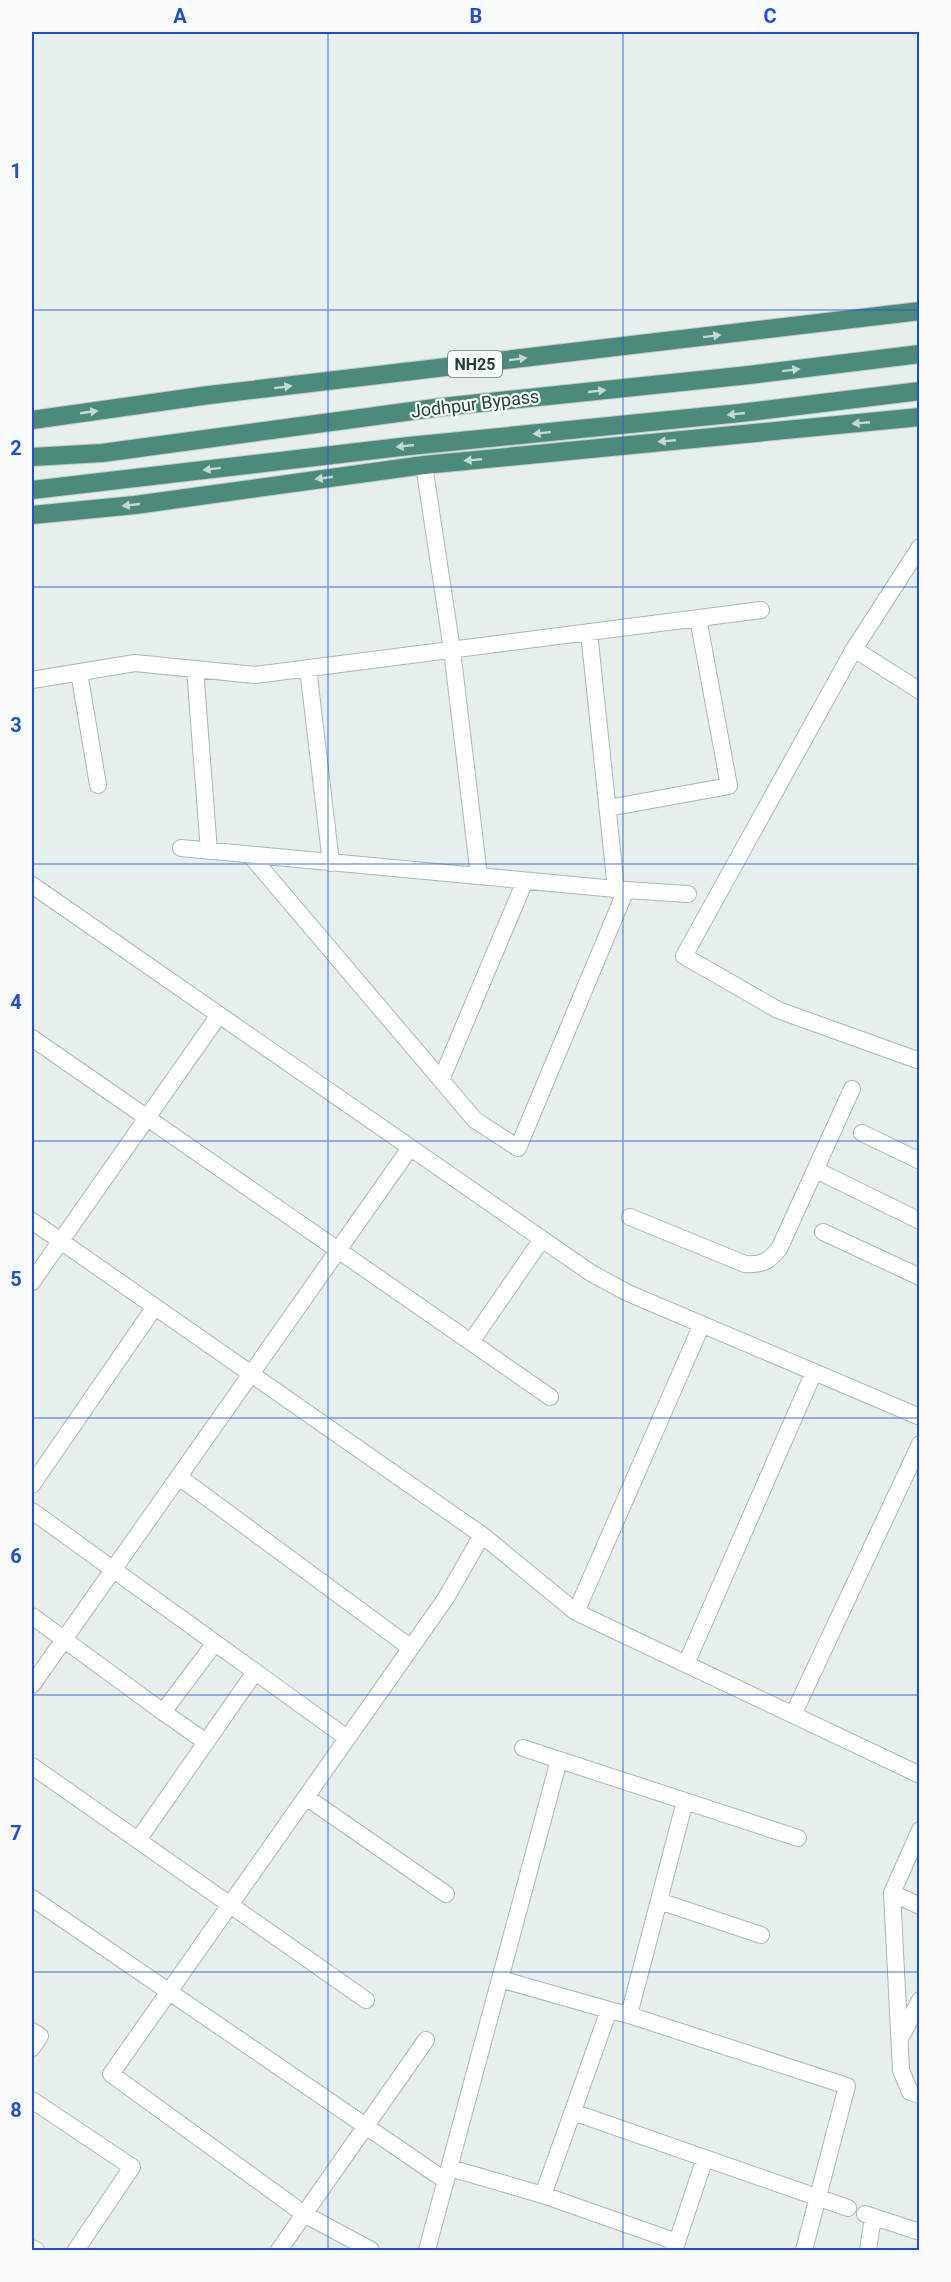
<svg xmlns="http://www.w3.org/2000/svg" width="951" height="2282" font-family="Roboto,sans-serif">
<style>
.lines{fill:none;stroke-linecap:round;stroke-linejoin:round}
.minor-casing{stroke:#a8b8b2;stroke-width:18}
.trunk-casing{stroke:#c2cac8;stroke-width:20}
.minor{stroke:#fff;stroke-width:16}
.trunk{stroke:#4c8a7c;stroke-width:18}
.oneway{fill:#c4d9d4}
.grid{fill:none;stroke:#1d4ed8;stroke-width:1.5;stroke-opacity:0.55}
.labels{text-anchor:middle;stroke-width:4.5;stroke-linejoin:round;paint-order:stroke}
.shield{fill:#f7fbf9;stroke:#637a73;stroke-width:1.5}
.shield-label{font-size:16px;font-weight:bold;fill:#24423a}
.street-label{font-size:18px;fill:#24423a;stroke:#f7fbf9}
.neatline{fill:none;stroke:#1d4ed8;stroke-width:2}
.grid-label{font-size:20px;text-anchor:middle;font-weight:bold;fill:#1d4ed8}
</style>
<rect width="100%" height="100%" fill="#e6efeb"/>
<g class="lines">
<g class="minor-casing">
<path id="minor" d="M424,465l28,185 27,226
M920,547l-66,102 -170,307 94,54 142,51
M589,632l27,257
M854,649l66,42
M308,668l23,195
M195,669l14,182
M79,672l19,113
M32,680l103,-17 120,12 506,-65
M608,808l121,-22 -31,-168
M181,848l445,42 62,4
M250,855l225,265 43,28 108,-258
M32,885l559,388 37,20 292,124
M32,1038l518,359
M441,1080l84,-199
M862,1133l58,28
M816,1170l104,51
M630,1217l115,47c17,1 23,-2 34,-15l73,-160
M32,1221l450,314 94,77 344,163
M823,1232l97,45
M32,1282l187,-267
M471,1342l71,-103
M179,1477l232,171
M32,1485l122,-177
M32,1511l315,227
M576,1612l126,-288
M32,1616l131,96 52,-69
M686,1664l128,-292
M32,1685l378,-537
M163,1712l43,30
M793,1715l127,-271
M523,1748l275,90
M32,1766l334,234
M306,1797l140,97
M920,1830l-28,63 9,177 9,22 10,3
M138,1840l117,-168
M892,1893l28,13
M32,1898l414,283
M659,1901l102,34
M500,1979l109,31
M629,2015l218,71 -43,164
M32,2031l8,5 -8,12
M900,2039l20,-39
M32,2100l100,67 -56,83
M573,2112l275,96
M450,2168l93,27
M865,2214l55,18
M677,2242l28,-84
M32,2248l4,2
M279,2250l147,-210
M371,2250l-67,-36 -193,-140 335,-476 36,-63
M427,2250l132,-490
M674,2250l3,-8 -134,-47 66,-185 20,5 56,-214
M868,2250l5,-33"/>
</g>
<g class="trunk-casing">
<path id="trunk" d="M32,420l177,-25 711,-84
M32,457l70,-4 340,-46 307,-32 171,-21
M32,490l377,-44 331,-33 180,-22
M32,515l103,-10 289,-40 496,-48"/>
</g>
<use href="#minor" class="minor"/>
<use href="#trunk" class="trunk"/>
</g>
<defs><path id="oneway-solid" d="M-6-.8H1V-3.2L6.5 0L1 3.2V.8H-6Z" transform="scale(1.5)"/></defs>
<g class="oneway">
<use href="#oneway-solid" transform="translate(712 336) rotate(-7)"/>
<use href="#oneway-solid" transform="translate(518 359) rotate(-7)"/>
<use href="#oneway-solid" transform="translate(791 370) rotate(-7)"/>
<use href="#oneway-solid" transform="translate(283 387) rotate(-7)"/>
<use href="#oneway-solid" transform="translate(597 391) rotate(-6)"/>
<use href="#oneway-solid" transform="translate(89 412) rotate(-8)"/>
<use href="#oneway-solid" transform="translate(736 414) rotate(174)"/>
<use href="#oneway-solid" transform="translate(861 423) rotate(175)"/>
<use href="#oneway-solid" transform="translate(542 433) rotate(174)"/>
<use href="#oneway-solid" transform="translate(667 441) rotate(175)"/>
<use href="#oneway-solid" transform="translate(405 446) rotate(174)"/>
<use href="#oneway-solid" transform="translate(473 460) rotate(175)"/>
<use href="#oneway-solid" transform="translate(212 469) rotate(173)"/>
<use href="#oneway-solid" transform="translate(324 478) rotate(172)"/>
<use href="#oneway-solid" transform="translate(131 505) rotate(174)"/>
</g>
<path class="grid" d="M328,32v2218M623,32v2218M32,310h888M32,587h888M32,864h888M32,1141h888M32,1418h888M32,1695h888M32,1972h888"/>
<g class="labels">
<rect class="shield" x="448" y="351" width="54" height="26" rx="4.5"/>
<g class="shield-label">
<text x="475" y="370">NH25</text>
</g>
<g class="street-label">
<text transform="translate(475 404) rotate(-7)" y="6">Jodhpur Bypass</text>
</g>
</g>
<rect width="951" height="2282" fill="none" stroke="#f7fbf9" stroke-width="66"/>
<rect x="33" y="33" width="885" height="2216" class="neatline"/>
<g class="grid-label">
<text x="180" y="23">A</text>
<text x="476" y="23">B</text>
<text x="770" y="23">C</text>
<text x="16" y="178">1</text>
<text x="16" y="455">2</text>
<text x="16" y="732">3</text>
<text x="16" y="1009">4</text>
<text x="16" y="1286">5</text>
<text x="16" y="1563">6</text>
<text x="16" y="1840">7</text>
<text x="16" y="2117">8</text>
</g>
</svg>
